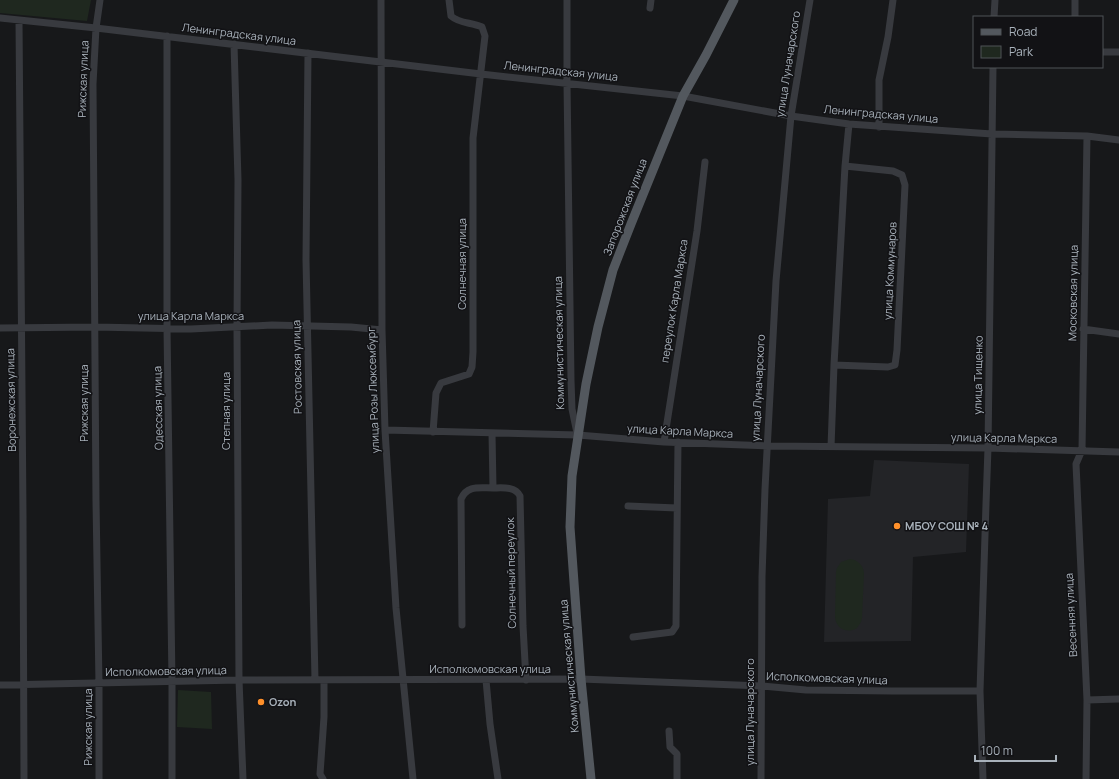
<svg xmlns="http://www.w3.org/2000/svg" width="1119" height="779" font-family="Manrope,sans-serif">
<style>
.built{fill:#232427}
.green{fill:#1f281f}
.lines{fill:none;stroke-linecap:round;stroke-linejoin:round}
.minor{stroke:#383a3f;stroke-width:7}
.major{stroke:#53585e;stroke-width:9}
.poi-dot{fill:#ff902a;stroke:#121215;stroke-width:1.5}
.labels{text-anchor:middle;stroke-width:3;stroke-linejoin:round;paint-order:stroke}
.street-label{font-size:11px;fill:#a8b1ba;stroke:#121215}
.poi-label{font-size:11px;font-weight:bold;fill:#a8b1ba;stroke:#121215;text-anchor:start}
</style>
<rect width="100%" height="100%" fill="#17181a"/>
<path class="built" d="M874,460l95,4 -3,88 -53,5 -2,84 -87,1 4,-143 42,-3z"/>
<path class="green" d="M0,0h91l-4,21 -87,-8z
M850,559c8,1 13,6 14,14l-2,45 -1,4 -4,6c-10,6 -21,1 -22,-11l1,-45 1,-4 4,-6z
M178,690l33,2 1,37 -35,-2z"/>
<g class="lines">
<path class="minor" d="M381,0l1,330 3,100 11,178 17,171
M567,0v83l4,297 1,29 5,24
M650,8l1,-8
M994,17l1,-17
M1075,17v-17
M0,18l96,10 385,46 202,22 108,20 58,8 143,10 95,2 32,4
M19,20l4,496 1,263
M167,36v292l5,354v97
M234,44l4,136 -1,148 2,352 4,99
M1102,52h17
M308,53l-2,207 9,420
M879,127v-47l9,-43 5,-37
M0,328l95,-1 96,2 81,-4 79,2 31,3
M1083,329l36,5
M834,365l54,2 7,-2 2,-15 8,-165 -3,-10 -9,-4 -48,-5
M385,430l193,5 86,7 104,4 220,2 131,4
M433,432l3,-39 5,-10 28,-9 3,-7 1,-15v-214l12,-102 -3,-9c-11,-5 -22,-3 -31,-11l-2,-16
M664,442l33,-211 8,-69
M831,447l3,-82 11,-199 4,-42
M493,488c9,0 22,-2 27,8l3,130 3,54
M628,506l49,2
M462,625l-1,-126c6,-14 18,-11 32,-11l-1,-55
M633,637l39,-5 4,-6 2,-184
M486,680l4,44 8,55
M0,685l239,-5 342,-1 181,7 44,4 86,1h88
M1087,700l32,-1
M669,731l1,16 7,7v25
M99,779v-95l-3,-183 -3,-417 3,-56 4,-28
M323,779l-3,-5 4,-57v-37
M761,779l1,-202 3,-88 11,-208 15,-165 19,-116
M983,779l-3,-88 6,-187 2,-56 5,-381
M1086,779l1,-79 -11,-236 6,-14 5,-314"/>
<path class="major" d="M591,779l-10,-100 -11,-152 2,-51 14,-92 12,-57 15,-57 18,-46 52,-128 23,-41 28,-55"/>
</g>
<g class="poi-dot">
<circle cx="897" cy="526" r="4"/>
<circle cx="261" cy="702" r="4"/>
</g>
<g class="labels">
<g class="street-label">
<text transform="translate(239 34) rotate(7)" y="4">Ленинградская улица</text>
<text transform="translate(788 64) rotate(-81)" y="4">улица Луначарского</text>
<text transform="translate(561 71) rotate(6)" y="4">Ленинградская улица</text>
<text transform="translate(83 79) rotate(-88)" y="4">Рижская улица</text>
<text transform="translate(881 114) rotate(5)" y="4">Ленинградская улица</text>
<text transform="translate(625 207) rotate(-69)" y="4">Запорожская улица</text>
<text transform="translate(462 264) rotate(-90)" y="4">Солнечная улица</text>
<text transform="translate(890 271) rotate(-87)" y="4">улица Коммунаров</text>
<text transform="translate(1073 293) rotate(-89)" y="4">Московская улица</text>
<text transform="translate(674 301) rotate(-81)" y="4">переулок Карла Маркса</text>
<text x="191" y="320">улица Карла Маркса</text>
<text transform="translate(559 343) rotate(-91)" y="4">Коммунистическая улица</text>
<text transform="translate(297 367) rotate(-91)" y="4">Ростовская улица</text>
<text transform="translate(978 375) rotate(-89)" y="4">улица Тищенко</text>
<text transform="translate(758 388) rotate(-87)" y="4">улица Луначарского</text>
<text transform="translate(373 390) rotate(-92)" y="4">улица Розы Люксембург</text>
<text transform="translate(11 400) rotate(-91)" y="4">Воронежская улица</text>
<text transform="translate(84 403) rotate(-90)" y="4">Рижская улица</text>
<text transform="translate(158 408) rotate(-91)" y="4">Одесская улица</text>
<text transform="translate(226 411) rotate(-90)" y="4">Степная улица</text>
<text transform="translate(680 431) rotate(3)" y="4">улица Карла Маркса</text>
<text transform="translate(1004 438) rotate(1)" y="4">улица Карла Маркса</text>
<text transform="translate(511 573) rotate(-91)" y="4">Солнечный переулок</text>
<text transform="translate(1071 615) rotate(-93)" y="4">Весенняя улица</text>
<text transform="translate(569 666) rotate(-95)" y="4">Коммунистическая улица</text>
<text x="490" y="673">Исполкомовская улица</text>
<text transform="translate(166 671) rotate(-1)" y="4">Исполкомовская улица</text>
<text transform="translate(827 678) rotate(2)" y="4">Исполкомовская улица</text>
<text transform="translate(750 712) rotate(-90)" y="4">улица Луначарского</text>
<text transform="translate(88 727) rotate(-90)" y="4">Рижская улица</text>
</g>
<g class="poi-label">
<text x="905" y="530">МБОУ СОШ № 4</text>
<text x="269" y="706">Ozon</text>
</g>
</g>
<rect x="973" y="16" width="130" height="52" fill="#121215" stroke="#4e5257"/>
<rect x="981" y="29" width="20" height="6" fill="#53585e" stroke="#4e5257"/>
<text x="1009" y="36" font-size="12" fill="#a8b1ba">Road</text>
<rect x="981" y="46" width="20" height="12" fill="#1f281f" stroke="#4e5257"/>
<text x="1009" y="56" font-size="12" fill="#a8b1ba">Park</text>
<path d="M975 755v6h81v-6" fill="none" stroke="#a8b1ba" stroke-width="2"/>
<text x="981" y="755" font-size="12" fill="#a8b1ba" stroke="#121215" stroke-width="3" paint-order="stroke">100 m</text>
</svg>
